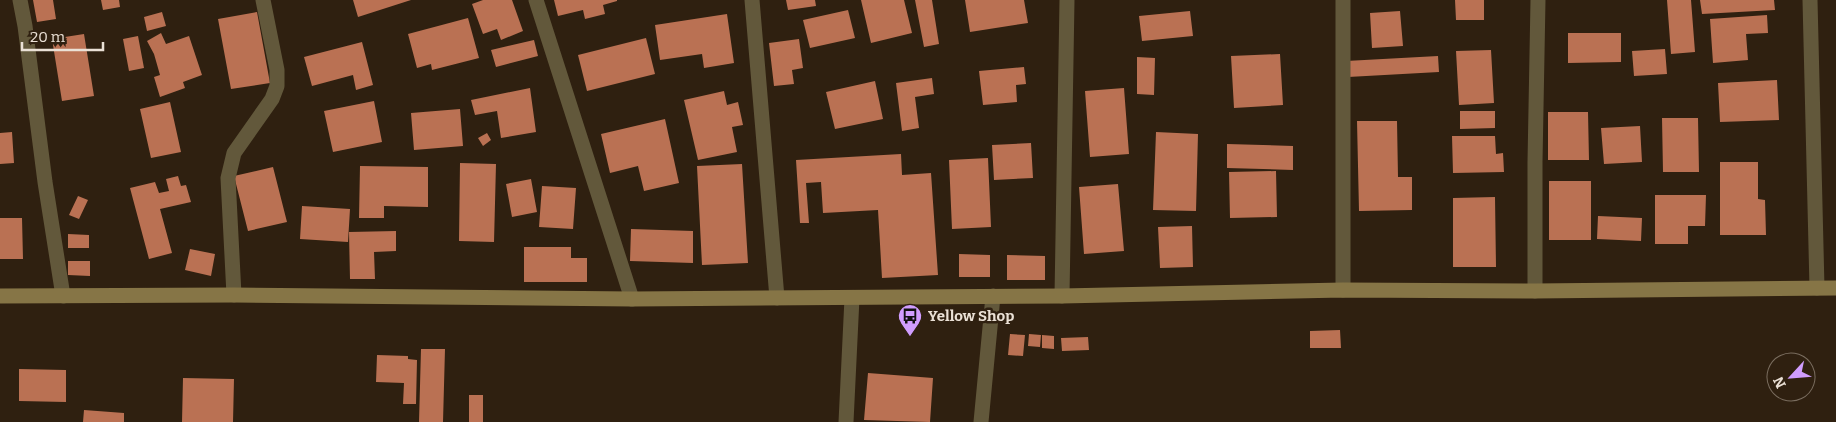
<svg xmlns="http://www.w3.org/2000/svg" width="1836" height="422" font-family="Bitter,serif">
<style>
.building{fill:#ba7153}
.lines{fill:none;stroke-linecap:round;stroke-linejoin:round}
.street{stroke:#62583b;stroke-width:15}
.secondary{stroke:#867546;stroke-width:15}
.labels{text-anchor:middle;stroke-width:5;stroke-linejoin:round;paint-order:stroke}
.poi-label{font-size:15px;font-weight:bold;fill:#ebe1d6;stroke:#2f2010;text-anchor:start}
</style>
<rect width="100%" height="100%" fill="#2f2010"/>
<path class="building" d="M33,0h20l3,19 -19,3z
M101,0h18l1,7 -17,3z
M353,0h58l-53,17z
M483,0h29l11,31 -22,9 -4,-11 -14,5 -11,-30z
M554,0h63v1l-14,4 2,9 -20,5 -2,-9 -25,6z
M786,0h29l1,6 -28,4z
M861,0h43l8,33 -41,10z
M915,0h17l7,44 -15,3z
M965,0h59l4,23 -58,9z
M1455,0h29v20h-28z
M1667,0h24l4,52 -24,2z
M1700,0h74l1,10 -73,4z
M848,10l7,28 -45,10 -7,-28z
M1190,11l3,25 -51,5 -3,-25z
M1400,11l3,35 -31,2 -2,-35z
M162,12l4,14 -19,5 -3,-14z
M257,12l13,71 -39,6 -13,-70z
M727,14l7,49 -30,5 -2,-14 -42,6 -5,-35z
M1767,15l1,18 -22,1 2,26 -35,3 -3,-44z
M468,18l11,40 -47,12 -1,-6 -14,4 -9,-34z
M161,33l5,11 23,-8 13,39 -19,7 2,6 -25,9 -6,-20 6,-2 -6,-21 -7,-13z
M1568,33h53v29l-53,1z
M84,34l10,62 -32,5 -10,-62z
M138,36l6,32 -15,3 -6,-32z
M646,38l9,36 -68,17 -9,-36z
M799,39l4,29 -11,2 2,14 -20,2 -5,-43z
M534,40l4,16 -42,11 -5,-17z
M362,42l11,43 -17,5 -3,-15 -41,11 -8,-29z
M1665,49l2,25 -33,2 -2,-25z
M1491,50l3,53 -35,2 -3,-54z
M1280,54l3,51 -49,3 -3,-52z
M1438,56l1,16 -91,5 -2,-16z
M1137,57l18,1 -1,37 -17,-1z
M1024,67l2,17 -10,1 1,17 -34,3 -4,-34z
M932,78l2,16 -19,3 4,31 -17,3 -6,-48z
M1777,80l2,40 -59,2 -2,-39z
M875,81l8,38 -48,10 -9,-37z
M530,88l6,44 -35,6 -4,-27 -22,4 -4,-15z
M1124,88l5,66 -39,3 -5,-66z
M724,91l3,14 11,-3 5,23 -11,2 5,25 -39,8 -14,-60z
M374,101l8,41 -49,10 -9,-41z
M170,102l11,50 -30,6 -11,-49z
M460,109l3,37 -49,4 -3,-37z
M1460,111h35v17l-35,1z
M1548,112h40l1,48h-41z
M1662,118h36l1,54h-36z
M665,119l14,64 -35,8 -6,-25 -28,7 -9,-39z
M1357,121h40l1,56h14v33l-53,1z
M1640,126l2,36 -38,2 -3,-36z
M12,132l2,31 -14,1v-31z
M1156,132l42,2 -2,77 -43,-1z
M487,133l4,7 -8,6 -5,-8z
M1452,136h43l1,18 7,-1 1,19 -51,1z
M1031,143l2,35 -39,2 -2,-35z
M1227,144l66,2v24l-66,-2z
M901,154l1,21 29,-2 7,102 -56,3 -4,-68 -55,3 -2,-31 -15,1 3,40h-9l-4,-63z
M988,158l3,69 -39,2 -3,-69z
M1720,162h38v37l7,1 1,35h-46z
M460,163l36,1 -2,78 -35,-1z
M742,164l6,99 -46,2 -5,-99z
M360,166l68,1v40l-44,-1v12h-25z
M273,167l14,55 -39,9 -14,-55z
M1276,171l1,46 -47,1 -1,-46z
M178,176l3,10 5,-1 5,17 -31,7 12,44 -23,6 -19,-71 25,-6 4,11 10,-2 -3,-12z
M531,179l6,33 -25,5 -6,-33z
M1549,181h42v59h-42z
M1118,184l6,67 -40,3 -5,-67z
M542,186l34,2 -3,41 -34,-2z
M1655,195h51l-1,31h-17v18h-33z
M78,196l10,4 -9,19 -10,-4z
M1495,197l1,70h-43v-69z
M302,206l48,3 -2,33 -48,-3z
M1598,216l44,2 -1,23 -44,-2z
M0,218h22l1,41h-23z
M1192,226l1,41 -33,1 -2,-41z
M631,229l62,2v32l-63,-2z
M396,231v20l-22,1 1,27h-25l-1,-47z
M68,234l21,1v13h-21z
M524,247h47v11h16v24h-63z
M190,249l25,5 -4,22 -26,-6z
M959,254l31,1v22h-31z
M1007,255l38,1v24h-38z
M68,261h22v15l-22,-1z
M1340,330l1,18h-31v-17z
M1010,334l15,1 -2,21 -15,-1z
M1029,334l12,1 -1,12 -12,-1z
M1042,335l12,1v13l-12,-1z
M1088,337l1,13 -27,1 -1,-13z
M421,349h24l-2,73h-24z
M377,355l31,1v3l9,1 -1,44h-13l1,-21 -28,-1z
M19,369l47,1v32l-47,-1z
M868,373l65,5 -3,44 -66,-2z
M183,378l51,1 -1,43h-51z
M469,395h14v27h-14z
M84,410l40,3v9h-41z"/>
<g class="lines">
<path class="street" d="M20,0l5,26 20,156 18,114
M536,0l96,299
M752,0l25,298
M1343,0v290
M1810,0l7,288
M1535,291v-129l3,-162
M234,295l-6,-117 6,-25 38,-54 5,-13v-16l-14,-70
M1062,296l5,-296
M846,422l6,-124
M981,422l12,-126"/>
<path class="secondary" d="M0,296l234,-1 398,4 430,-3 281,-6 192,1 301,-3"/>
</g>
<defs>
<g id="bus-pin" transform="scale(1.25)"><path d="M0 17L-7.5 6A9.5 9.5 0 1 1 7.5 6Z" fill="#d09dfe" stroke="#2f2010"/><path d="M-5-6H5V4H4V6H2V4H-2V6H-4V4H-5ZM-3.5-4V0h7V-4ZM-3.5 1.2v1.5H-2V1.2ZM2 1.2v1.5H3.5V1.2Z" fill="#111"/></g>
</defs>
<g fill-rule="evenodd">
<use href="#bus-pin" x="910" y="316"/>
</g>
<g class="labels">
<g class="poi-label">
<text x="928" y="321">Yellow Shop</text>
</g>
</g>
<g transform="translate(1791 377) rotate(244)"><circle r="24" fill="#2f2010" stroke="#7a6d5f"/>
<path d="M0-4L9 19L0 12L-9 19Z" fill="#d09dfe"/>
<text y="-8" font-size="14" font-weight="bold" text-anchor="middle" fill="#ebe1d6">N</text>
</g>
<path d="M22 42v8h81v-8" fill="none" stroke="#ebe1d6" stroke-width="2.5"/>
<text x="30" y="42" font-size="15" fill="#ebe1d6" stroke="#2f2010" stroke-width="4" paint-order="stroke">20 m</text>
</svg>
